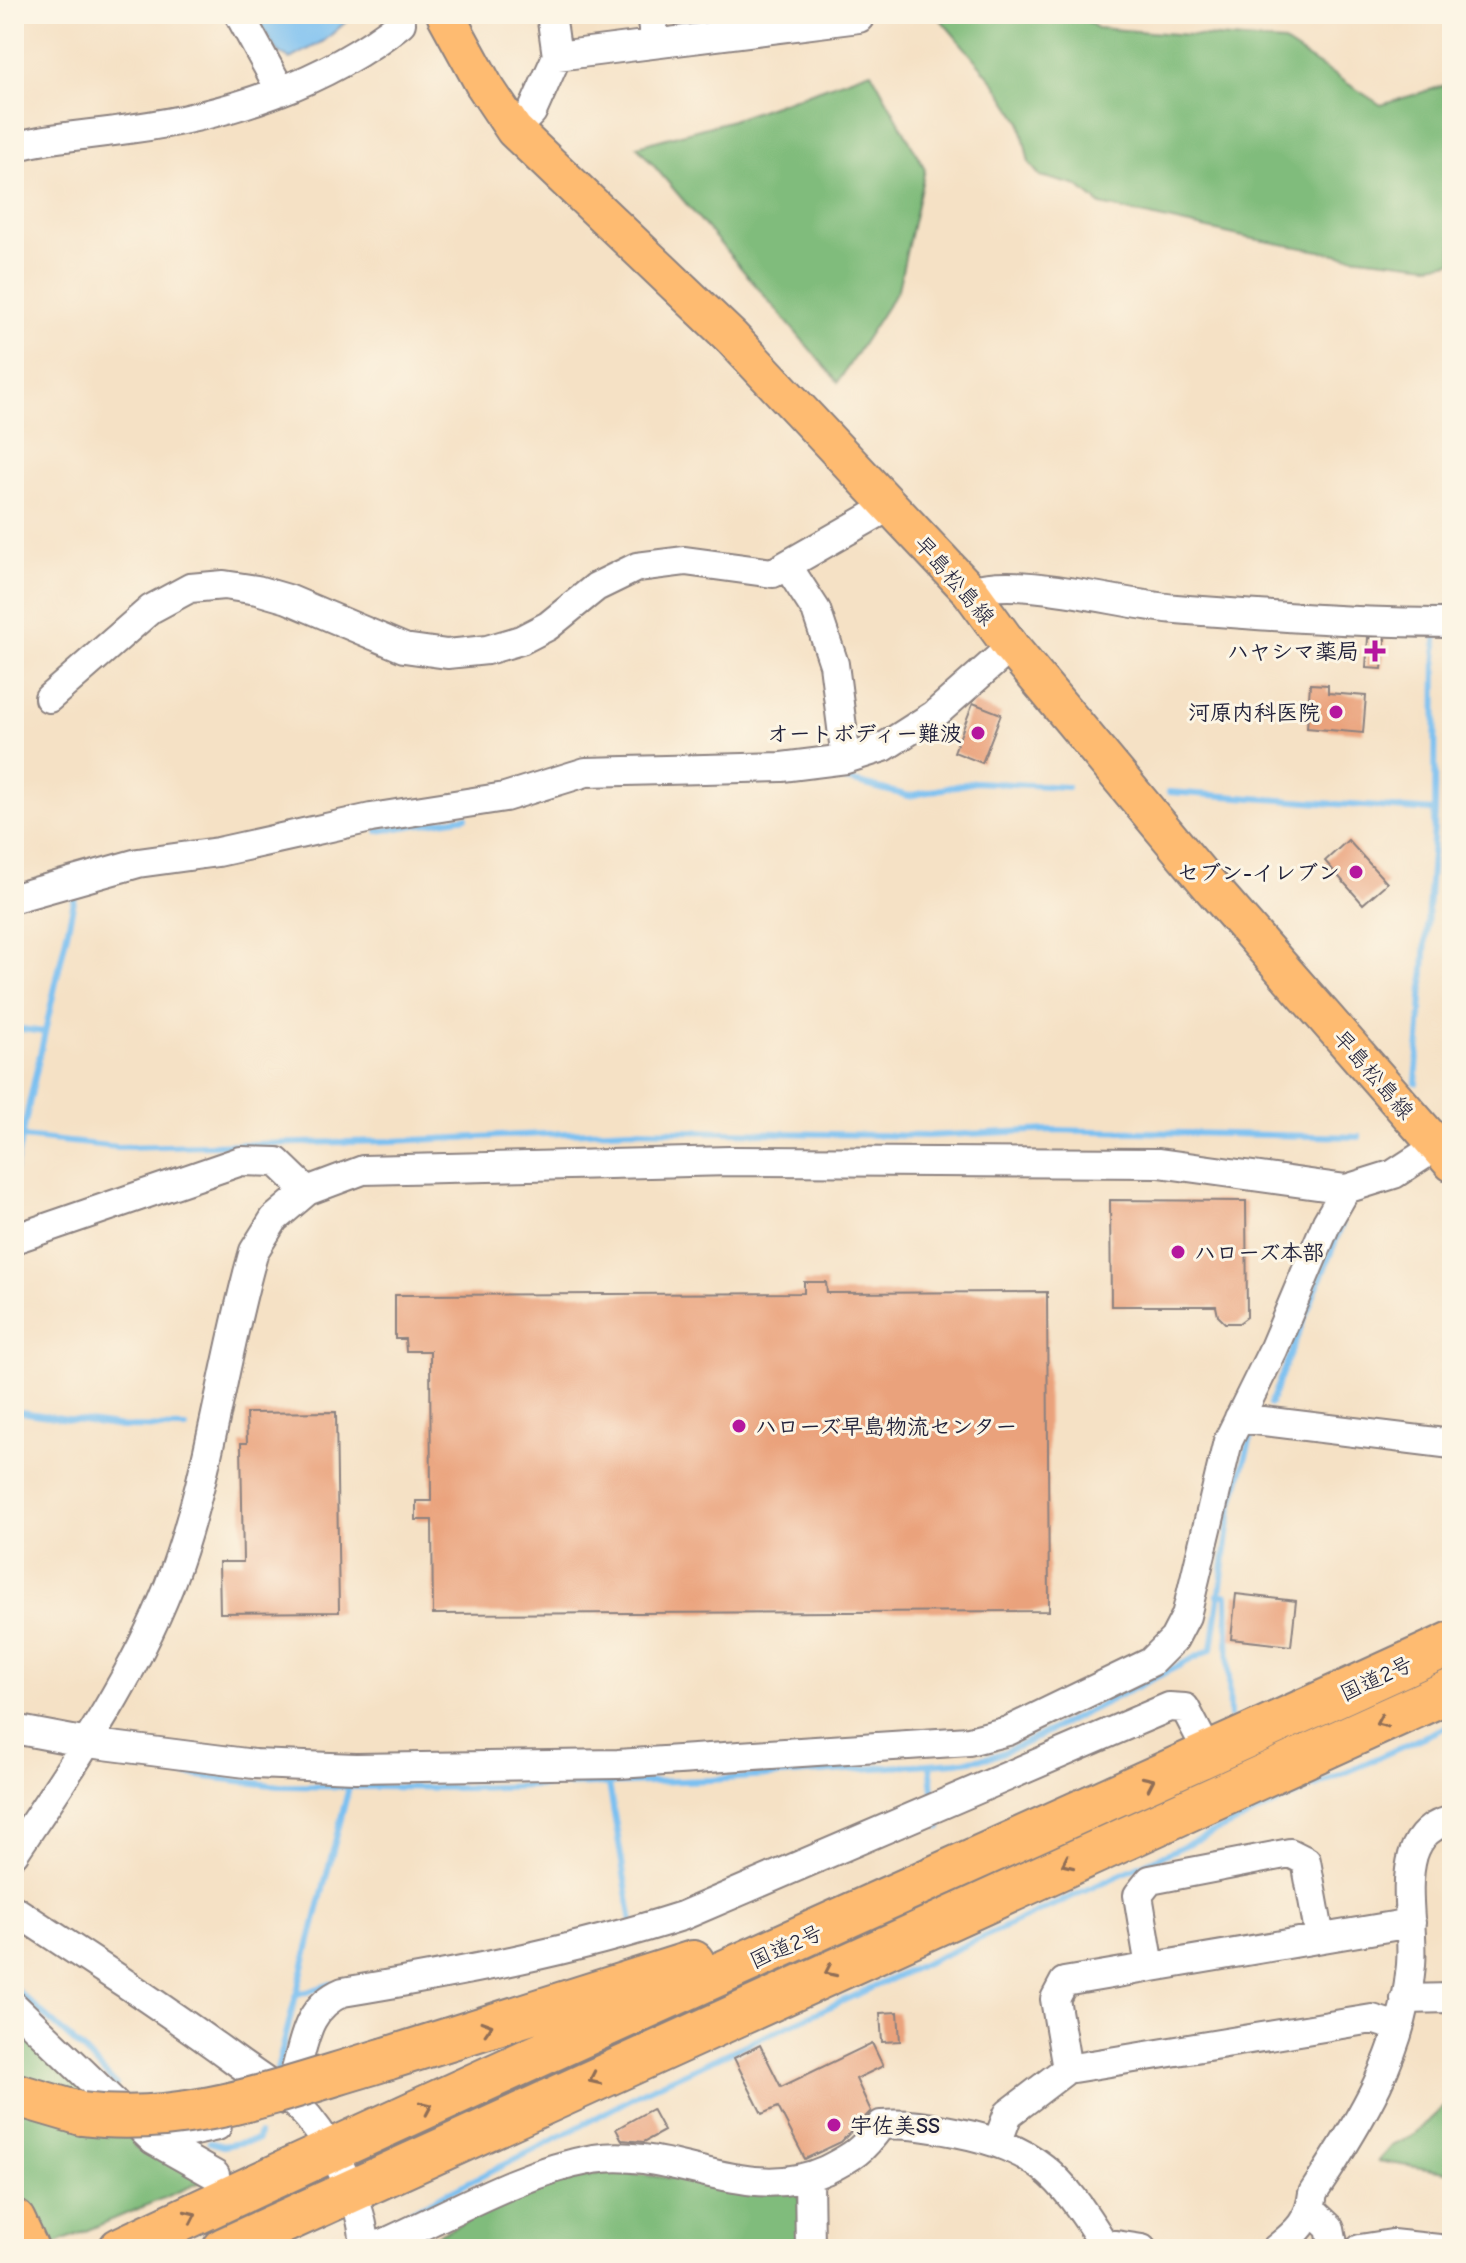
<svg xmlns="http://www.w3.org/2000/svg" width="1466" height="2263" font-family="'Comic Neue','Klee One',sans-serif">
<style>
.forest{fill:#80bc7b;stroke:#516f5b;stroke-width:2}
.water{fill:#7ac0f1;stroke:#4e7196;stroke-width:2}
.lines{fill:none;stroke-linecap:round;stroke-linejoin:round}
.stream{stroke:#7ac0f1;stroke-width:6}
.building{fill:#eaa27b}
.minor-casing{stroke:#8c8280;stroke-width:32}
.major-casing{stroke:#8c8280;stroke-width:40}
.highway-casing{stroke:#8c8280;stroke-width:46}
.minor{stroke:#fff;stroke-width:28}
.major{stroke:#febb71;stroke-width:36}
.highway{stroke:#febb71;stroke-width:42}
.highway-bridge-casing{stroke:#8c8280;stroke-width:46;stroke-linecap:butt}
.highway-bridge{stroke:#febb71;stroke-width:42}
.oneway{stroke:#906e56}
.poi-dot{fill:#b5179e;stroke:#fcf5e5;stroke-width:3}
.labels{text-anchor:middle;stroke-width:6;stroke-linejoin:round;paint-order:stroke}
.street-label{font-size:22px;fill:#22223b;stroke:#fcf5e5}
.poi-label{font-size:22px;font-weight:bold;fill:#22223b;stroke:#fcf5e5;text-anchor:end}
</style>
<rect width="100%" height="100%" fill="#fcf5e5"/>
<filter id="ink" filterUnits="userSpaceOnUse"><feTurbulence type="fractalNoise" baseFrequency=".0125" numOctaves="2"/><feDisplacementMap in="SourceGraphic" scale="16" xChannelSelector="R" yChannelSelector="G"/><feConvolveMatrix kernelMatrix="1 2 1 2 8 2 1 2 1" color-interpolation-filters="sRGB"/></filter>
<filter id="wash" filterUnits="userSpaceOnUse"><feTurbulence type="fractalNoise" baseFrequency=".006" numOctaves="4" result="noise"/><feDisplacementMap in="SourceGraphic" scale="32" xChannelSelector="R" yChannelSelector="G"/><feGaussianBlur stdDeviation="1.8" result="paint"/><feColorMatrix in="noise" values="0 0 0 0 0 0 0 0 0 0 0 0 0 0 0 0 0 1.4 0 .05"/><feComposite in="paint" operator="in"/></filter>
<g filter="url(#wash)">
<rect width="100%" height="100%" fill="#f5e1c5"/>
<path class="forest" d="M936,14h142l19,14 186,14 98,63 71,-22v179l-23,3 -87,-10 -94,-17 -147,-33 -23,-19 -38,-10 -11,-13 -9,-42 -25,-38z
M871,71l54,98 -27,120 -60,93 -201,-236 92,-25z
M14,2024l95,86 -95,-32z
M1452,2099v74l-74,-12 13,-15 20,-9z
M14,2102l114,29 7,16 71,33 -163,69 -29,-65z
M605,2172c65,3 128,17 194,19l3,58h-396l136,-62z"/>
<path class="water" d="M253,14h102l-31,27 -34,18 -12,-7z"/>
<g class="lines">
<path class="stream" d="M1437,611l15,-3
M827,775l82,21 66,-14 92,5
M716,782l48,-1
M1169,792l266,19
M378,831l88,-14
M14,1028l30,4
M1416,1083l19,-272 1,-179
M22,1137l96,10 274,-6 239,-11 295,6 125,-6 308,7
M14,1172l62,-280 5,-2
M1270,1404l72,-179
M14,1411l108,16 64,1
M1218,1595h9l3,121
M14,1745l24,4
M930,1765l4,33
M129,1767l150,19 189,2 243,-8 245,-18 35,-5 28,-11 193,-97 20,-142 21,-77
M609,1784l23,138
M938,1819l2,8
M14,1988l69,62 33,35
M295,1996l36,-12
M277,2070l72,-283
M209,2142l14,4 35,-7 1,-5
M369,2232c91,-47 185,-89 273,-140l810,-368
M337,2249l19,-10"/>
</g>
<g id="blocks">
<path class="building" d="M1368,638l17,1 -3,30 -16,-1z
M1310,684l18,1v8l38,3 -3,37 -56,-5z
M973,703l28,11 -19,49 -28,-11z
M1348,840l39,43 -24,21 -38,-43z
M1110,1200l136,1 1,116 -8,6h-14l-7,-7 -2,-10h-105z
M804,1282h22l1,11 220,-1 2,319 -616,3 -1,-94h-16v-19h15l-1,-150h-24l-1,-12h-10v-44l409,-2z
M336,1412l3,200 -119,1 -1,-51h24l-2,-119h6l-1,-30z
M1236,1594l60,7 -5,45 -60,-7z
M898,2012l2,29 -18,1 -2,-29z
M872,2043l11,23 -27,13 15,32 -30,31 -36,17 -27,-52 -16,7 -28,-56 26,-13 21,42z
M652,2109l12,22 -20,11 -22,-2 -6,-11z"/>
</g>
</g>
<g filter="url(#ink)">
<use href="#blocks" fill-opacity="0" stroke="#8c8280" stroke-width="2"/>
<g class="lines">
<g class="minor-casing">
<path id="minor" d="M239,14l42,77
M651,14l4,29
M557,56l302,-38 -1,-4
M514,130l18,-18 25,-56 -6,-42
M14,147c39,-11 76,-12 115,-18 97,-13 196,-45 272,-106
M788,567l28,43 18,54 12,95
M970,591c50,-17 151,14 206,18 92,7 184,14 276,14
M49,698l102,-89 39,-21 34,-3 33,5 31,9 116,49 43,6 40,-4 34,-10 27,-14 48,-39 41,-20 48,-6 88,12 117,-67
M14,898l124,-35 80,-11 153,-34 134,-21 81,-25 196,-5 64,-8 38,-12 50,-32 77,-68
M14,1239l227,-78 36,1 30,29 56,-21 367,-9 429,2 187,26 48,-15 43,-28
M1239,1418l213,26
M14,1729l74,14 166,21 102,4 262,-4 351,-23 39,-10 143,-69 23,-23 12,-23 42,-175 45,-91 54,-128 19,-33
M14,1853c57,-85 117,-171 155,-267 41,-107 53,-224 85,-335l20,-32 33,-28
M14,1910c75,49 150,98 222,151 23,17 53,34 72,56 24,29 59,93 56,132
M1150,1967l-12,-72 12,-15 140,-27 16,8 14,77
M1405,1999l47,-1
M14,2006l139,134 64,-14
M1067,2069l-12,-70 9,-17 347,-59
M285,2100c21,-39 11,-88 58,-108 115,-19 227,-40 339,-76l487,-209 16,1 24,46
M153,2140l62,35
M998,2141l10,-27 59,-45 305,-50 26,8
M809,2177l1,72
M1311,2210l19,18 4,21
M364,2248l21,-5c67,-30 136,-71 208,-84 80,-13 154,47 233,11 28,-14 36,-19 55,-45 26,-2 48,2 74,7 81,16 105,42 148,111l39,6
M1276,2249c21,-17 34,-28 37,-56 47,-71 91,-141 98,-228 3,-36 -8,-75 2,-110 6,-19 20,-32 39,-34
M1360,2249l32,-5 47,5"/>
</g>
<g class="major-casing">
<path id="major" d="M445,14l39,71 30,45 217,207 239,254 41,56 200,240 241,276"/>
</g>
<g class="highway-casing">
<path id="highway" d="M386,2059l307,-97
M14,2094l68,20
M14,2221l13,28
M120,2249c441,-208 889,-403 1332,-606
M224,2249l1228,-559"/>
</g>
<use href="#minor" class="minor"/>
<use href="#major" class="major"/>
<use href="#highway" class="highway"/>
<g class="highway-bridge-casing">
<path id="highway-bridge" d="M82,2114c105,14 204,-26 304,-55"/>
</g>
<use href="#highway-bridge" class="highway-bridge"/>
</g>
<defs><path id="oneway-chevron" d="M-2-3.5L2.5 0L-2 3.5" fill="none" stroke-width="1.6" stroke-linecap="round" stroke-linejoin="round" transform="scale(2)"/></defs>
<g class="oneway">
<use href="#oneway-chevron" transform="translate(1381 1722) rotate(156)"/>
<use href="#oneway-chevron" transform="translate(1149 1782) rotate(-25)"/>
<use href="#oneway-chevron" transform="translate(1067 1863) rotate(155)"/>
<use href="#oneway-chevron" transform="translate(830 1971) rotate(155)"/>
<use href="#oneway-chevron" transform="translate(487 2027) rotate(-17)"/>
<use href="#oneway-chevron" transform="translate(594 2079) rotate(155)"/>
<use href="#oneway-chevron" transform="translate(427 2107) rotate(-24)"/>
<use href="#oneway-chevron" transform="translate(191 2216) rotate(-25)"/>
</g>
</g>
<g class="poi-dot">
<path d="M1371 639h8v8h8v8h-8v8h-8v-8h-8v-8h8z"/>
<circle cx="1336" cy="712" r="8"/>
<circle cx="978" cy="733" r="8"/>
<circle cx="1356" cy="872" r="8"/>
<circle cx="1178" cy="1252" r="8"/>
<circle cx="739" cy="1426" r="8"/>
<circle cx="834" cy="2125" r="8"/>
</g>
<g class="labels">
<g class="street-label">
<text transform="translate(955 580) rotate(49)" y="8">早島松島線</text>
<text transform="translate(1374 1074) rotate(49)" y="8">早島松島線</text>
<text transform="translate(1376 1678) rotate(-25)" y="8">国道2号</text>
<text transform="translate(786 1946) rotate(-24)" y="8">国道2号</text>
</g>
<g class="poi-label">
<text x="1359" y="659">ハヤシマ薬局</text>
<text x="1320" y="720">河原内科医院</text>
<text x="962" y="741">オートボディー難波</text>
<text x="1340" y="880">セブン-イレブン</text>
<text x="1194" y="1260" text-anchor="start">ハローズ本部</text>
<text x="755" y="1434" text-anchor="start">ハローズ早島物流センター</text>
<text x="850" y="2133" text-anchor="start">宇佐美SS</text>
</g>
</g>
<rect width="1466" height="2263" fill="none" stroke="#fcf5e5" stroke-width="48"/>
</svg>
